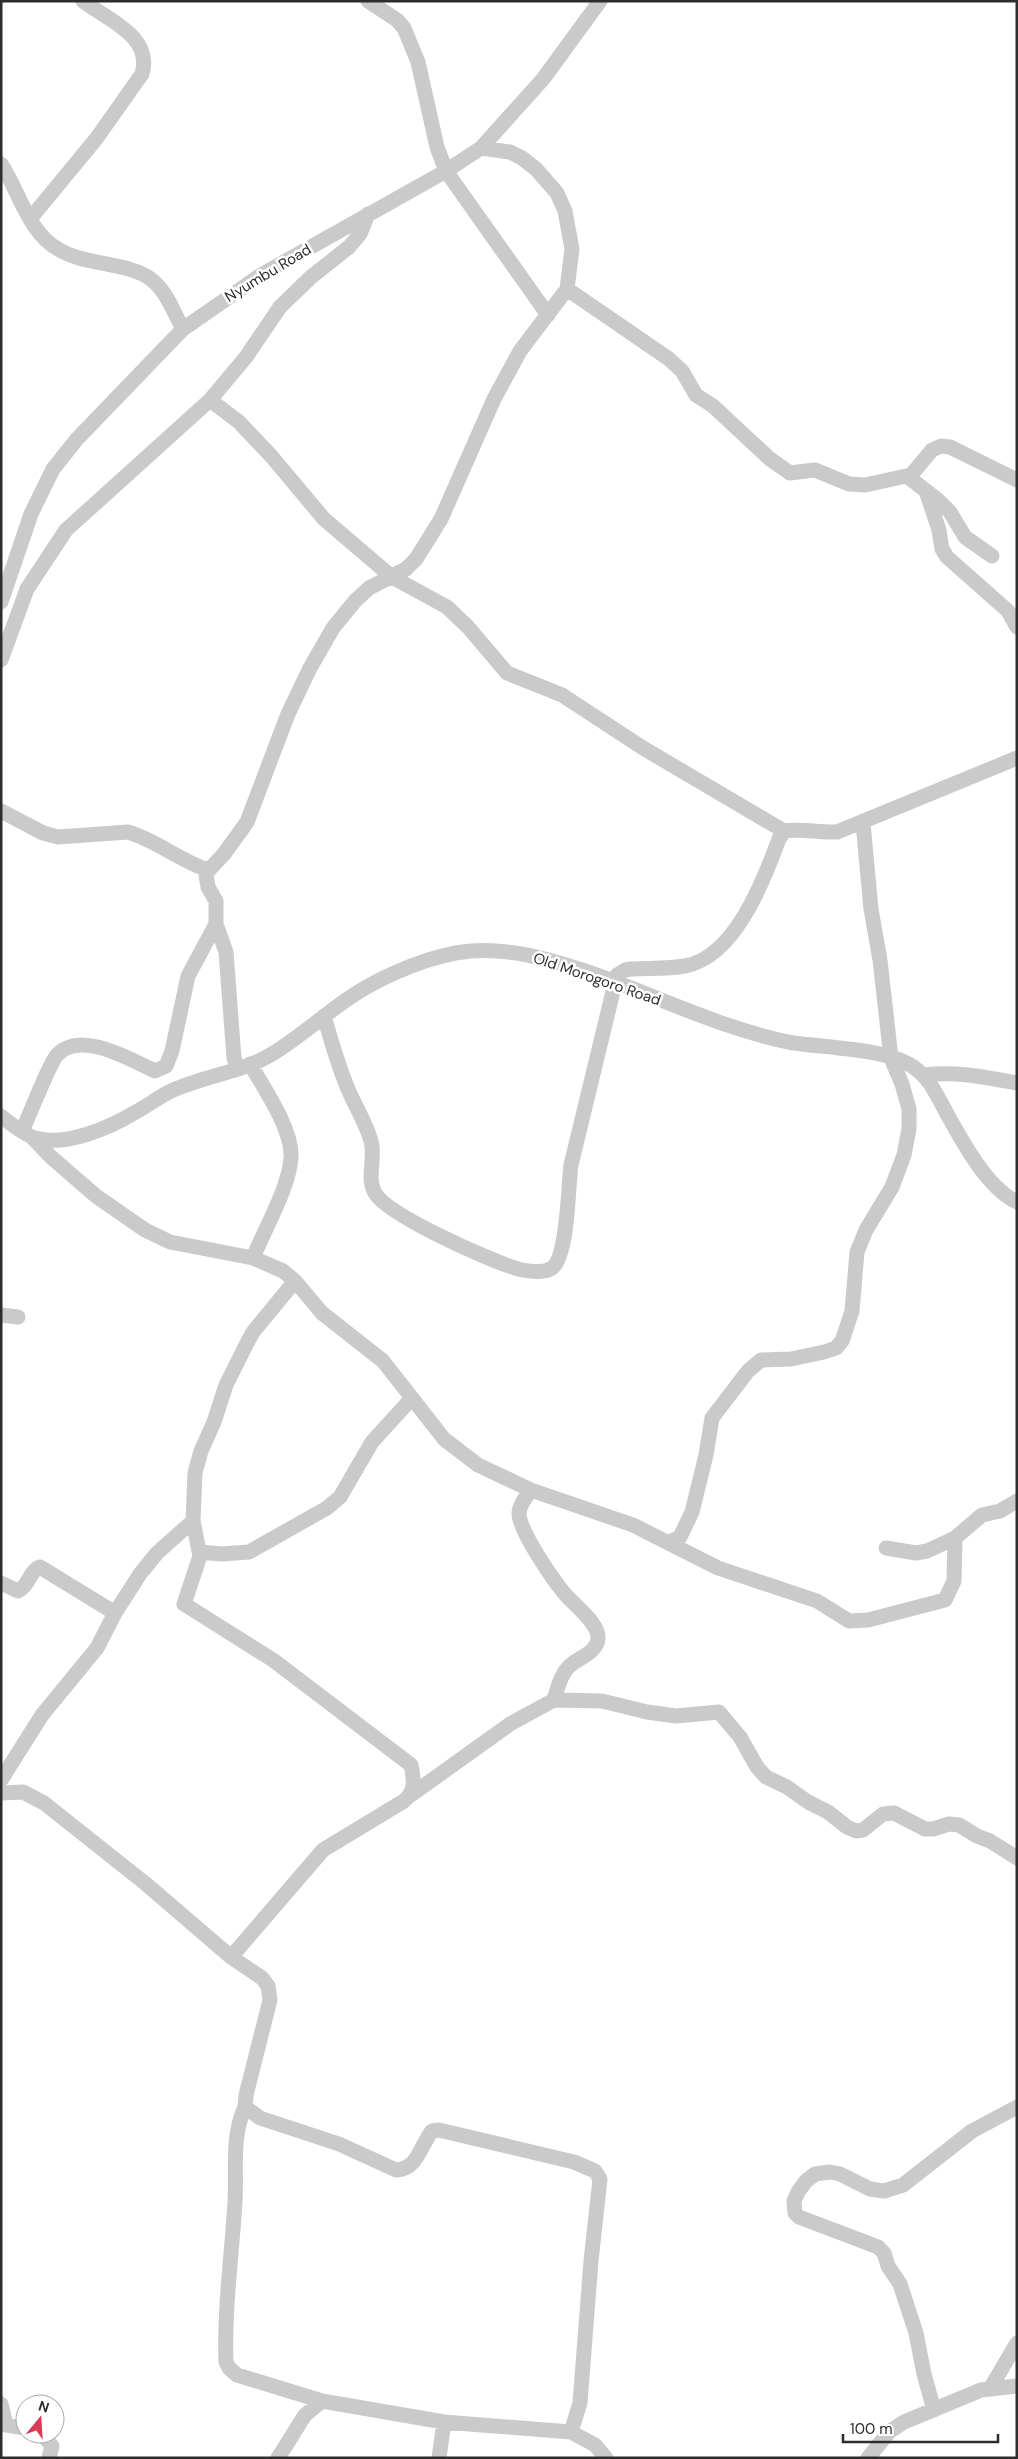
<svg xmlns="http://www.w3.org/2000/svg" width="1018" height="2459" font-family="'DM Sans',sans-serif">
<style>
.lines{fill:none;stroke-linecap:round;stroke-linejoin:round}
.minor{stroke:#cacaca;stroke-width:15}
.labels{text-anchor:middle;stroke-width:5;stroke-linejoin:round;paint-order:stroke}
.street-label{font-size:15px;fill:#2d2d2d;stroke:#fff}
</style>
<rect width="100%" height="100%" fill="#fff"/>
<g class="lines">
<path class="minor" d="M368,1l29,19 7,8 14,34 19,85 9,24 102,144
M1,164c18,27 27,68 57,85 27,17 72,13 94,31 15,12 22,33 31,49
M30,219l66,-80 46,-65c11,-38 -34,-54 -59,-73
M567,289l102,70 13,12 14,24 17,11 57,53 20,14 25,-3 34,14 16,1 46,-10 21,-25 9,-4 9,1 67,33
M210,400l29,22 33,35 52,62 68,58 55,30 21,20 39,46 55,22 81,53 141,83
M907,476l32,25 11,11 15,25 27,19
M926,491l13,39 3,19 5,8 61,54 9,16
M1,602l30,-88 22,-45 24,-30 106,-110 78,-54 185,-104 35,-23 62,-69 57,-78
M1,660l26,-71 39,-59 144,-130 36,-43 34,-50 31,-30 38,-30 11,-13 8,-20
M1,811l42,22 15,4 70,-5c27,8 50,27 77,37l3,18 8,14v23l10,28 8,106 4,11
M207,872l17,-18 23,-32 41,-108 22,-46 23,-40 22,-27 14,-13 37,-19 10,-10 25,-40 53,-120 26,-48 47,-62 5,-40 -7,-38 -8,-18 -21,-24 -14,-11 -12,-6 -29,-4
M324,1016c7,24 14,50 24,73 7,17 18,34 23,52 5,16 -5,37 4,52 12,22 114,67 140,75 8,3 29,6 37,0 16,-11 16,-82 19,-103l46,-190 8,-5 6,-1c18,-1 37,0 54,-3 50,-9 79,-86 94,-127l5,-8c18,-3 34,2 53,1l180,-74
M250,1064c14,24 43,66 41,94 -2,30 -27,72 -38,100
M924,1075c33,-4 61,2 93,8
M1,1116c10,8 22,18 34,22 30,9 74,-10 99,-25 12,-6 23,-15 35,-21 33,-16 72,-19 103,-38 28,-17 53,-40 80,-58 32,-21 81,-42 119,-45 39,-3 77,8 114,20 67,23 132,56 203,71 34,6 97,6 124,24 18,12 24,28 34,46 16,29 41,76 71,90
M22,1131c7,-14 28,-70 36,-77 23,-24 73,6 97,17l11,-5 6,-15 16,-75 28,-52
M32,1137l19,20 45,39 49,34 25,12 83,16 30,13 12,10 27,32 61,48 61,78 34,26 53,25 102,35 85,43 99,33 32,20 19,-1 77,-20 9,-19 1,-43
M1,1315l17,2
M670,1542l10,-5 12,-25 14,-57 6,-37 36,-47 13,-11 30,-1 33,-7 12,-4 6,-7 10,-30 5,-59 9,-22 26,-43 12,-32 5,-26v-20l-7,-25 -11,-26 -11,-98 -9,-51 -8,-86
M886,1548l30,5 11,-2 28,-13 27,-23 18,-4 17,-10
M200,1552l22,2 27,-2 78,-44 13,-11 32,-55 40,-44
M1,1583l17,8c11,-5 12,-21 22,-24l75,46
M554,1700l48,1 45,11 29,4 43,-4 21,25 17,30 9,10 21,10 21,15 20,10 19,15 9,4 7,-1 20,-16 11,-1 31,16h8l16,-5 10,1 18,11 13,5 27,17
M1,1780l41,-65 55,-67 18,-35 25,-39 17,-21 36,-32
M1,1793l22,-1 21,11 102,81 85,73 31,21 6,8 2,14 -24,95 -1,12 15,11 79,26 57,26c22,-1 24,-24 36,-39l7,-1 135,32 21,9 5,8 -9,82 -11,142 -9,29
M411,1795l99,-71 44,-24c4,-13 7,-28 18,-36 9,-7 26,-13 26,-26 1,-15 -25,-34 -34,-45 -12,-15 -44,-61 -45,-79 0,-9 7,-17 12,-24
M231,1957l92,-107 81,-49c12,-10 10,-21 7,-36l-138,-105 -89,-56 16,-48 -7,-35 2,-48 6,-22 13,-29 12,-37 21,-42 6,-11 42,-51
M245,2107c-14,30 -8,63 -10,94 -3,53 -11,108 -9,161l3,6 8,7 85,26
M991,2387l26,-44
M1,2404l5,21 19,3
M934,2410l-10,-36 -8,-41 -16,-49 -12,-18 -4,-13 -6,-6 -79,-30 -4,-4 -1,-12 4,-9 8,-11 9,-7 15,-2 10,2 30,15 14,2 19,-6 69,-54 45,-24
M42,2434l10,12 -3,12
M278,2458l27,-43 17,-14 122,21 127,10 24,13 11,13
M439,2458l5,-36
M868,2458l21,-26 15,-10 77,-32 36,-4"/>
</g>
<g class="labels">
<g class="street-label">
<text transform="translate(268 273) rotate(-31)" y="5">Nyumbu Road</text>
<text transform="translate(597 979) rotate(19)" y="5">Old Morogoro Road</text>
</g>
</g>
<rect width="1018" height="2459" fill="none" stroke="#2d2d2d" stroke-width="5"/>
<g transform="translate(40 2419) rotate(18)"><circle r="24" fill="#ffffff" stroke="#ababab"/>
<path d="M0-4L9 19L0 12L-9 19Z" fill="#da3a58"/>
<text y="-8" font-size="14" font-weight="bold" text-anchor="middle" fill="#2d2d2d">N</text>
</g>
<path d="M843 2434v8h155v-8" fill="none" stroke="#2d2d2d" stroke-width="2.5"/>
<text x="850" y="2434" font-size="15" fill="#2d2d2d" stroke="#ffffff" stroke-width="4" paint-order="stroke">100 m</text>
</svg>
